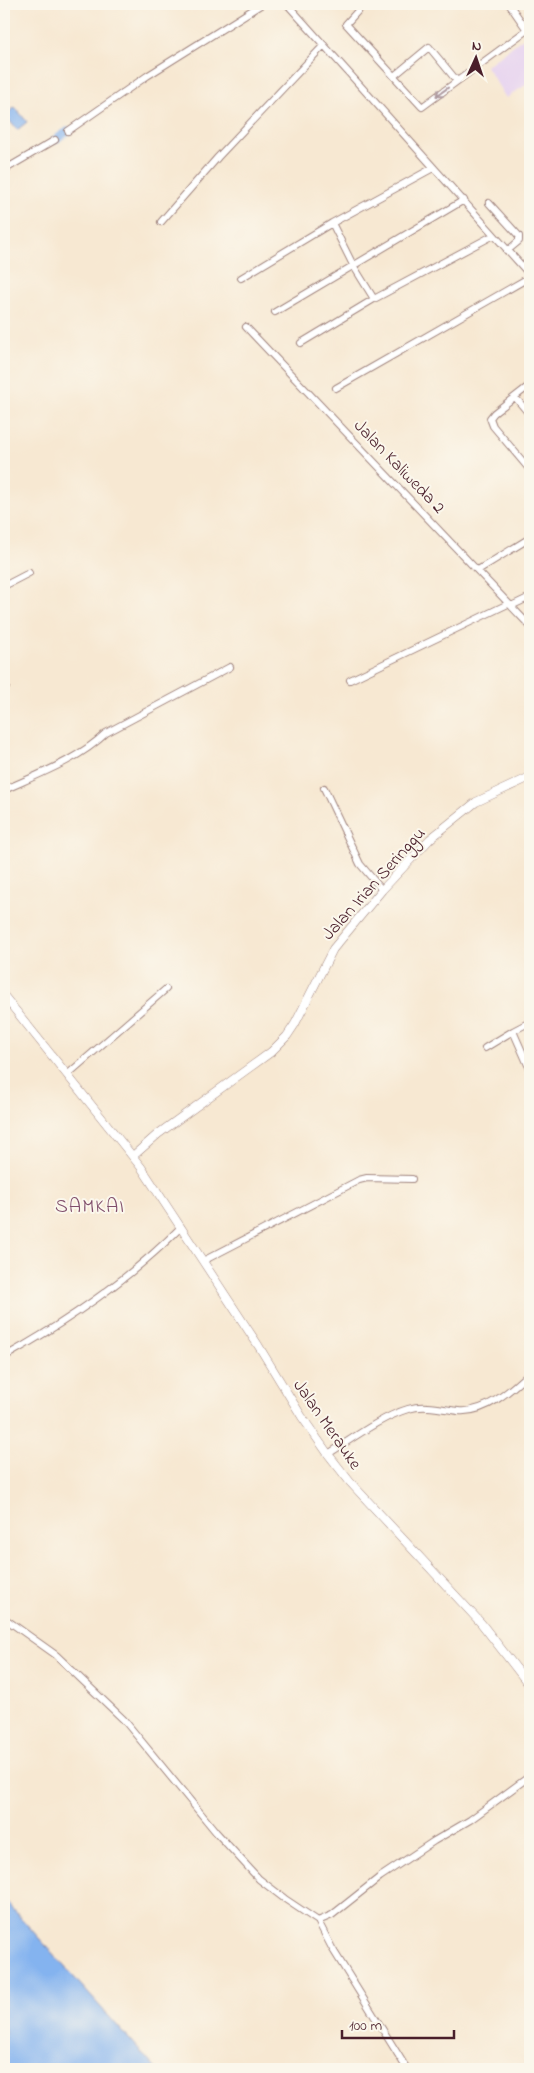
<svg xmlns="http://www.w3.org/2000/svg" width="534" height="2073" font-family="'Indie Flower',sans-serif">
<style>
.built{fill:#e6d2f0}
.water{fill:#84b3ef;stroke:#67698d}
.lines{fill:none;stroke-linecap:round;stroke-linejoin:round}
.canal{stroke:#84b3ef;stroke-width:8}
.minor-casing{stroke:#a0847e;stroke-width:8}
.tertiary-casing{stroke:#a0847e;stroke-width:9}
.minor{stroke:#fff;stroke-width:6}
.tertiary{stroke:#fff;stroke-width:8}
.oneway{stroke:#ae9aa0}
.labels{text-anchor:middle;stroke-width:4;stroke-linejoin:round;paint-order:stroke}
.street-label{font-size:18px;fill:#4a1f2b;stroke:#fbf7ec}
.quarter-label{font-size:20px;letter-spacing:1px;fill:#804e6b;stroke:#fbf7ec}
</style>
<rect width="100%" height="100%" fill="#fbf7ec"/>
<filter id="ink" filterUnits="userSpaceOnUse"><feTurbulence type="fractalNoise" baseFrequency=".02" numOctaves="2"/><feDisplacementMap in="SourceGraphic" scale="10" xChannelSelector="R" yChannelSelector="G"/><feConvolveMatrix kernelMatrix="1 2 1 2 8 2 1 2 1" color-interpolation-filters="sRGB"/></filter>
<filter id="wash" filterUnits="userSpaceOnUse"><feTurbulence type="fractalNoise" baseFrequency=".0096" numOctaves="4" result="noise"/><feDisplacementMap in="SourceGraphic" scale="20" xChannelSelector="R" yChannelSelector="G"/><feGaussianBlur stdDeviation="1.12" result="paint"/><feColorMatrix in="noise" values="0 0 0 0 0 0 0 0 0 0 0 0 0 0 0 0 0 1.4 0 .05"/><feComposite in="paint" operator="in"/></filter>
<g filter="url(#wash)">
<rect width="100%" height="100%" fill="#f7e8d2"/>
<path class="built" d="M530,33v49l-24,16 -20,-32z"/>
<path class="water" d="M15,107l12,15 -10,8 -12,-15z
M4,1899l152,170h-152z"/>
<g class="lines">
<path class="canal" d="M55,140l13,-9"/>
</g>
</g>
<g filter="url(#ink)">
<g class="lines">
<g class="minor-casing">
<path id="minor" d="M287,4l243,271
M364,4l-18,20 76,83 105,-77 -18,-26
M394,76l35,-29 28,34
M68,131l79,-55 115,-72
M4,170l51,-30
M489,203l30,33v5l-12,10
M161,222l57,-65 106,-112
M332,223l21,42 21,34
M241,278l91,-55 101,-55
M275,312l189,-112
M246,327l284,299
M301,343l73,-44 120,-64
M530,385l-36,28 -4,5 3,8 37,44
M336,388l194,-111
M515,397l15,18
M478,570l52,-32
M4,586l25,-13
M511,606l19,-9
M350,680l158,-76
M4,688l2,-1
M324,788l36,76 22,26
M4,790c35,-16 74,-30 102,-57l124,-66
M485,1048l28,-17
M528,1065l-15,-34 17,-9
M67,1075l99,-86
M203,1261l156,-81 8,-2 45,1
M4,1357c64,-36 125,-77 177,-130
M328,1454c24,-15 53,-37 80,-45 17,-5 34,0 50,2 28,3 54,-22 72,-39
M4,1618l52,37 68,65 92,112 43,47 26,20 33,22 14,-6 48,-38 54,-36 36,-21 60,-44
M318,1921l14,27 75,121"/>
</g>
<g class="tertiary-casing">
<path id="tertiary" d="M4,996l137,171 117,178 44,72 26,37 22,28 131,141 49,63
M133,1156l25,-22 113,-82 16,-16 8,-12 38,-75 49,-59 48,-51 46,-37 54,-25"/>
</g>
<use href="#minor" class="minor"/>
<use href="#tertiary" class="tertiary"/>
</g>
<defs><path id="oneway-shaft" d="M-6 0H5M1.5-3L5.5 0L1.5 3" fill="none" stroke-width="1.6" stroke-linecap="round" stroke-linejoin="round" transform="scale(1.25)"/></defs>
<use class="oneway" href="#oneway-shaft" transform="translate(442 92) rotate(144)"/>
</g>
<g class="labels">
<g class="street-label">
<text transform="translate(400 466) rotate(46)" y="6">Jalan Kaliweda 2</text>
<text transform="translate(373 883) rotate(-48)" y="6">Jalan Irian Seringgu</text>
<text transform="translate(328 1424) rotate(55)" y="6">Jalan Merauke</text>
</g>
<g class="quarter-label">
<text x="90" y="1212">SAMKAI</text>
</g>
</g>
<rect width="534" height="2073" fill="none" stroke="#fbf7ec" stroke-width="20"/>
<g transform="translate(476 58) rotate(3)" stroke="#fbf7ec" stroke-width="4" paint-order="stroke">
<path d="M0-4L9 19L0 12L-9 19Z" fill="#4a1f2b"/>
<text y="-8" font-size="14" font-weight="bold" text-anchor="middle" fill="#4a1f2b">N</text>
</g>
<path d="M342 2030v8h112v-8" fill="none" stroke="#4a1f2b" stroke-width="2.5"/>
<text x="349" y="2030" font-size="15" fill="#4a1f2b" stroke="#fbf7ec" stroke-width="4" paint-order="stroke">100 m</text>
</svg>
